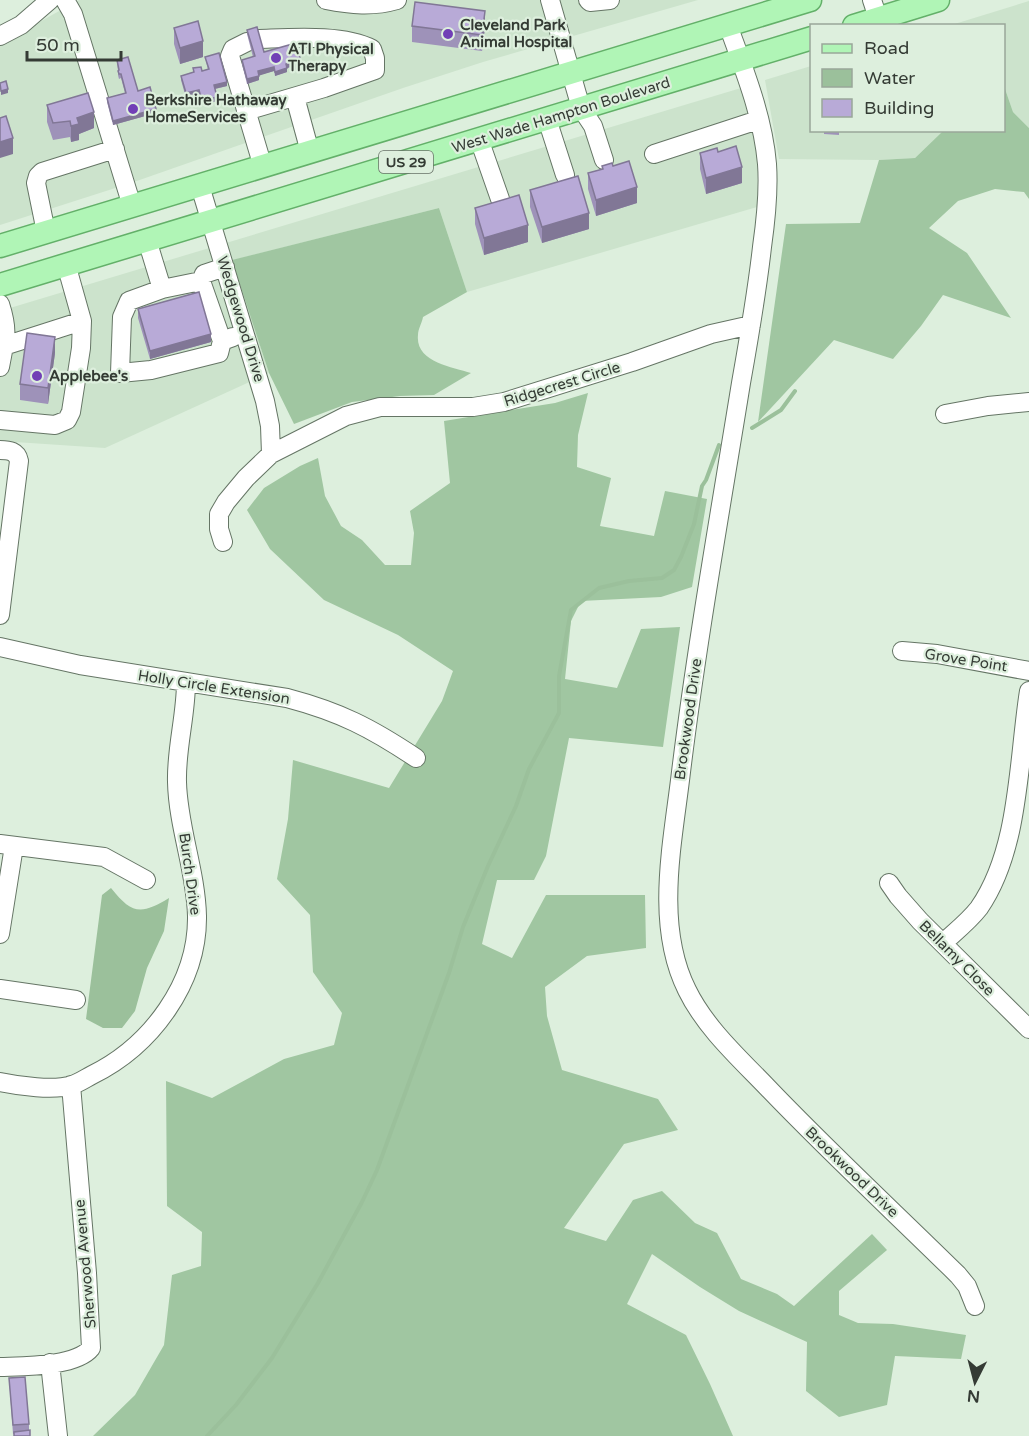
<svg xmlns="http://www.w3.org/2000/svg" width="1029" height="1436" font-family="'Varela Round',sans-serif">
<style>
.built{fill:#cce3cc}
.forest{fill:#a0c6a1}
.water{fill:#9bc09b}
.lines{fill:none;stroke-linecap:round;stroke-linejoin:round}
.stream{stroke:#9bc09b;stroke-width:4}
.minor-casing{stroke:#657565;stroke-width:20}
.major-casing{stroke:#63b069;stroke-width:25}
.minor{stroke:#fff;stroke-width:18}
.major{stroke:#b0f5b6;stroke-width:22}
.wall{fill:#9e92b9}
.shaded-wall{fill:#817796}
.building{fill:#b8aad7;stroke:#817796;stroke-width:1.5}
.poi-dot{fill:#713fb6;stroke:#ddefdd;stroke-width:2}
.labels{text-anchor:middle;stroke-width:4.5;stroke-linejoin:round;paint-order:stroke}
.shield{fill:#ddefdd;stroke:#677167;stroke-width:1.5}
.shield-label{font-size:14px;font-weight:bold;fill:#343b34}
.poi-label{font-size:15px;font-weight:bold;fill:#343b34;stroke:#ddefdd;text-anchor:start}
.street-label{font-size:15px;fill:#343b34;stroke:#ddefdd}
</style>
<rect width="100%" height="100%" fill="#ddefdd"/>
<path class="built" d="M79,0h619l-215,62 -80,26 -272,95 -131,42v-181z
M1029,1v127l-16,-16 -9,-26v-60h-56z
M811,66l1,64 131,1 -28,27 -36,2 -100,-1 -14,-79z
M741,88l16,62v57l-290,85 -28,-84 -206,52 36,113 -164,75 -105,-7v-130z"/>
<path class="forest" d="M1004,86l9,26 16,16v71l-5,-7 -29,-3 -37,12 -29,27 38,25 44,65 -68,-23 -22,31 -28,33 -59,-19 -76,82 28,-198 74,-1 19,-63 36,-2 28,-27 61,-1z
M439,208l28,84 -44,25c-1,6 -5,12 -5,18 -3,27 34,32 53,38l-37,22 -34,1 -48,6 -58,22 -25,-51 -37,-113z
M588,393l-10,42 -1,32 34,11 -11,48 54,10 11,-45 42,8 -15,88 -31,10 -80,4 -10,20 -6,58 52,9 24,-59 39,-2 -17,120 -94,-9 -23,118 -12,24h-37l-15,64 30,14 34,-63h99l1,53 -59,8 -42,31 2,29 15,54 96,29 20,31 -54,14 -60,84 42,13 27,-41 29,-9 33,32 22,10 24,46 36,15 17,12 78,-72 15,16 -48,41v24l19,8 35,1 73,11 -5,24 -66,-3 -8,49 -48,12 -33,-26 1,-49 -68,-31 -39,-24 -48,-33 -25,50 59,31 24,49 23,52h-640l42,-41 29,-50 8,-70 29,-9 1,-34 -35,-26 -1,-125 46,17 72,-39 50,-14 8,-32 -29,-41 -3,-57 -33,-36 11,-60 5,-59 96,28 53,-87 11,-30 -55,-36 -74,-35 -54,-51 -23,-39 17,-22 36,-22 18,-8 7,38 16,30 21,14 23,25h26l3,-32 -4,-22 40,-28 -6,-62 111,-18z"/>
<path class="water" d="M111,888c20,25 29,28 58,10l-5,33 -17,37 -12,43 -13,17h-19l-17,-9 16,-124z"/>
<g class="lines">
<path class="stream" d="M752,428l29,-18 14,-19
M207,1436l29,-31 36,-47 46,-75 44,-81 15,-32 72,-197 14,-46 25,-61 28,-60 13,-37 30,-56v-37l12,-66 28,-22 30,-7 33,-3 12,-8 7,-13 13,-33 8,-38 4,-6 13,-35"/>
<g class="minor-casing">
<path id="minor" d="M65,0l8,14 59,192
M326,0c25,5 47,7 71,0
M550,0l31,108 12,18 11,34
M588,0l2,2 20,-2
M872,0l6,18
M728,25c16,45 35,91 39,139 2,28 -1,55 -5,83 -5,45 -13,91 -21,136 -21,130 -44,259 -60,389 -8,70 -27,152 6,218 18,37 51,67 79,96 62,65 128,126 192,189l9,11 8,20
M0,36l21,-11 29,-25
M247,42l-14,7 -3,7 33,111
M295,97l15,55
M246,111l78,-23 51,-18v-12l-3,-9c-29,-15 -80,-11 -113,-10
M547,119l18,56
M479,139l21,60
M654,154l104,-34
M200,186l65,215 5,25 1,28
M46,232l-10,-49 2,-7 4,-4 73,-23
M147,240l15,49 39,-8
M225,267l-21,7 -3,7 21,60 11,-4
M162,289l-33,12 -7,16 -2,56 31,-3 68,-17 3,-12
M0,304c9,28 5,35 0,63
M4,346l78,-25
M945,414l43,-8 41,-4
M0,420l55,5 12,-5 4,-8 10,-64 1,-27 -16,-57
M0,450c9,0 17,1 19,11l-19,154
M223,542l-4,-13v-15l7,-12 20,-24 25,-24 75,-38 34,-9h93l31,-5 128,-40 79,-28 40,-9
M0,647l80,18 207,33c53,14 84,30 129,60
M902,651l35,3 92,17
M0,844l104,13 42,23
M889,883l9,13 22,25 109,108
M0,934l14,-88
M943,943c12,-11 26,-22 36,-35 41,-59 39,-148 50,-217
M0,989l76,11
M0,1082c19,4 54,9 72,3 7,-2 14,-7 20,-10 59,-29 106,-92 105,-159 -1,-45 -19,-89 -20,-134 -1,-34 9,-66 9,-100
M50,1363l8,73
M0,1367c23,-1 76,0 91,-19l-4,-75 -16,-188"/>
</g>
<g class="major-casing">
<path id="major" d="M854,26l84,-26
M0,246l810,-246
M0,285l812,-247"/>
</g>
<use href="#minor" class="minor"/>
<use href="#major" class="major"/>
</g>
<path class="wall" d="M412,26l73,1 -3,24 -70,-9z
M174,28l29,29 -23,7 -6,-20z
M247,30l17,22 37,14 -6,4 -1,-4 -7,2v4l-12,4 -1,-5 -15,4v5l-12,4 -5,-20v-4l11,-3 -6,-23z
M205,57l22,29 -12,3 2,12 -15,4 -3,-11 -13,4 -5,-18v-4l12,-4v-4l9,3 6,-1z
M117,60l21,31 18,22 -43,12 -6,-23v-4l18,-5 -4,-15 -2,1 -1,-4v-4z
M47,105l47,23 -15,6v6l-8,2 -1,-5 -17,3 -6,-18z
M824,130h15v5l-15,-1z
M718,152l24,31 -36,11 -6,-25v-16z
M602,166h11l24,37 -41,13 -8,-27v-16l14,-4z
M530,190l59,39 -47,14 -12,-36z
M475,208l53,34 -44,13 -9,-31z
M138,309l73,33 -61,17 -12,-41z
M55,353l-7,51 -28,-4v-16z
M9,1378l20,46v6l-16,4z"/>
<path class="shaded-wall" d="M485,11v16l-3,24v-16z
M203,41v16l-23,7v-16z
M294,62v4l-7,2v4l-12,4v-4l11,-8z
M301,62v4l-6,4v-4z
M274,67v4l-16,5v-5z
M259,76v4l-12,4v-5z
M227,82v4l-13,3v-4z
M8,89v4l-7,2v-4z
M199,90v4l-13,4v-5z
M217,97v4l-15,4v-4z
M156,109v4l-43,12v-4z
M94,112v16l-15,6v6l-8,2v-16l6,-8z
M13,138v16l-13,4v-16z
M742,167v16l-36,11v-16z
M637,187v16l-41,13v-16z
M589,213v16l-47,14v-16z
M528,225v17l-44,13v-17z
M211,334v8l-61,17v-8z
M55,337v16l-7,51v-16z"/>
<path class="building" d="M415,2l70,9 -3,24 -70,-9z
M198,21l5,20 -23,7 -6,-20z
M257,27l7,25 32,-9 5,19 -6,4 -1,-4 -8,2 1,4 -12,4 -1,-5 -16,4 1,5 -12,3 -5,-19 13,-4 -8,-26z
M219,53l8,29 -13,3 3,12 -15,4 -3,-11 -13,3 -5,-17 13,-4 -1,-4 8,-1 1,4 7,-2 -4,-12z
M128,57l10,34 12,-4 6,22 -43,12 -6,-23 19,-5 -5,-19h-2l-1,-3 1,-1 -2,-10z
M6,81l2,8 -7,2 -1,-8z
M88,93l6,19 -17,6 2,6 -8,2 -1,-5 -17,2 -6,-18z
M6,116l7,22 -13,4v-24z
M736,146l6,21 -36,11 -6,-25 17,-5 1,4z
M629,161l8,26 -41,13 -8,-27 15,-4 -1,-3 10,-3 1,3z
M578,176l11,37 -47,14 -12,-37z
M519,195l9,30 -44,13 -9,-30z
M199,292l12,42 -61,17 -12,-42z
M27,333l28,4 -7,51 -28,-4z
M25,1377l4,47 -16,1 -4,-47z
M30,1430v6h-16v-4z"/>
<g class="poi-dot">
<circle cx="448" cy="34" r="6"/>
<circle cx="276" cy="58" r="6"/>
<circle cx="133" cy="109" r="6"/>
<circle cx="37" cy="376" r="6"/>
</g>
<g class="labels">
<rect class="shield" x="379" y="151" width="54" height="22" rx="4.5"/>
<g class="shield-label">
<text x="406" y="167">US 29</text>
</g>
<g class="poi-label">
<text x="460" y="30">Cleveland Park<tspan x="460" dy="17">Animal Hospital</tspan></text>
<text x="288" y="54">ATI Physical<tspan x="288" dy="17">Therapy</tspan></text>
<text x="145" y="105">Berkshire Hathaway<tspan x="145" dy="17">HomeServices</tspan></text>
<text x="49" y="381">Applebee's</text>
</g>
<g class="street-label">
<text transform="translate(561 115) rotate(-17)" y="5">West Wade Hampton Boulevard</text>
<text transform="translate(241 319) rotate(73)" y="5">Wedgewood Drive</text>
<text transform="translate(562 384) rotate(-17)" y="5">Ridgecrest Circle</text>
<text transform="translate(966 660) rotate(9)" y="5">Grove Point</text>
<text transform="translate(214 687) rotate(9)" y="5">Holly Circle Extension</text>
<text transform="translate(688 719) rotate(-82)" y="5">Brookwood Drive</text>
<text transform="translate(190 874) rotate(82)" y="5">Burch Drive</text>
<text transform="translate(957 958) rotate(45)" y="5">Bellamy Close</text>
<text transform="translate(852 1172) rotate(44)" y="5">Brookwood Drive</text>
<text transform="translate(85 1264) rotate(-95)" y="5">Sherwood Avenue</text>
</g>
</g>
<rect x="810" y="24" width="195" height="108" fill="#ddefdd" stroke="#99a799" stroke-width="1.5"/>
<rect x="822" y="44" width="30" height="9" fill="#b0f5b6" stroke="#99a799" stroke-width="1.5"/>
<text x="864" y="54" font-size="18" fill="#343b34">Road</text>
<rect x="822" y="69" width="30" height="18" fill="#9bc09b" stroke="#99a799" stroke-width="1.5"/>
<text x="864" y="84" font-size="18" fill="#343b34">Water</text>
<rect x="822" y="99" width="30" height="18" fill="#b8aad7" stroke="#99a799" stroke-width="1.5"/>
<text x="864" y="114" font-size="18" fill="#343b34">Building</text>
<g transform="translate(975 1382) rotate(186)" stroke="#ddefdd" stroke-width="4.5" paint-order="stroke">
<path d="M0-4.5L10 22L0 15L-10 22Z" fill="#343b34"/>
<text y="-9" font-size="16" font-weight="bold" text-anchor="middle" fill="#343b34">N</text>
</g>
<path d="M27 51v9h94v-9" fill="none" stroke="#343b34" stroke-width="3"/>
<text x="36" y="51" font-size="18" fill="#343b34" stroke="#ddefdd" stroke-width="4.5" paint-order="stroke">50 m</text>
</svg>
